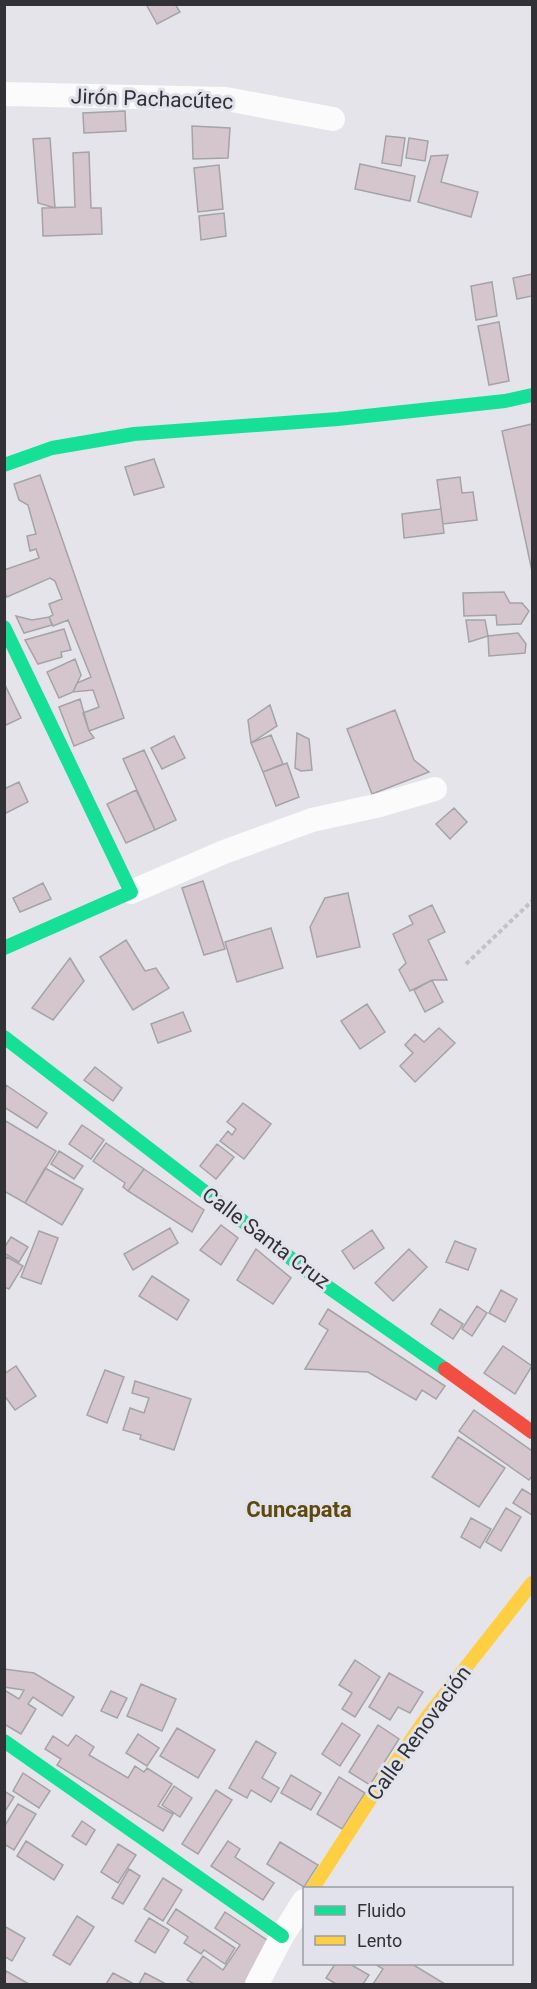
<svg xmlns="http://www.w3.org/2000/svg" width="537" height="1989" font-family="Roboto,sans-serif">
<style>
.building{fill:#d5c6cd;stroke:#a4a3a6;stroke-width:1.5}
.lines{fill:none;stroke-linecap:round;stroke-linejoin:round}
.path{stroke:#c3c3c6;stroke-width:4;stroke-dasharray:4.5 3;stroke-linecap:butt}
.street{stroke:#fbfbfc;stroke-width:24}
.fast{stroke:#16e098;stroke-width:14}
.slow{stroke:#ffcf43;stroke-width:14}
.jam{stroke:#f24e42;stroke-width:14}
.labels{text-anchor:middle;stroke-width:6;stroke-linejoin:round;paint-order:stroke}
.street-label{font-size:21px;fill:#323236;stroke:#e2e2ec}
.neighbourhood-label{font-size:22px;font-weight:bold;fill:#5e480a;stroke:#e2e2ec}
</style>
<rect width="100%" height="100%" fill="#e4e4ea"/>
<path class="building" d="M146,4h29l5,8 -23,12z
M125,111l1,20 -42,2 -1,-20z
M192,126l38,2 -2,30 -35,1z
M386,136l19,2 -4,28 -19,-3z
M50,138l5,70 -17,-5 -5,-64z
M409,138l19,3 -3,20 -19,-3z
M89,152l2,56h10l1,26 -59,2 -1,-28 33,-1 -2,-54z
M448,155l-7,27 37,10 -7,25 -53,-15 13,-46z
M360,164l55,12 -5,25 -55,-12z
M219,165l4,44 -25,3 -4,-44z
M224,213l2,23 -25,4 -2,-24z
M532,274v22l-15,3 -4,-21z
M492,282l5,34 -21,4 -5,-34z
M499,322l10,59 -20,4 -11,-59z
M532,424v147l-30,-140z
M154,459l10,28 -30,8 -9,-28z
M40,475l84,243 -35,13 -6,-18 16,-6 -6,-17 -20,2 4,-9 14,-6 -23,-57 -15,6 -4,-9 4,-2 -4,-11 13,-5 -7,-18 -5,-3 -43,19 -3,-6v-21l35,-12 -3,-9 -6,2 -3,-15 9,-2 -8,-29 -9,-5 -5,-16z
M460,477l2,16 11,-1 4,28 -34,4 -6,-44z
M441,509l3,24 -40,5 -2,-24z
M504,592l6,11h12l7,8 -8,13 -24,1 -1,-10 -32,1 -1,-23z
M16,616l16,4 17,-3 3,8 -28,8z
M466,620h19l3,16 -19,6z
M64,629l7,21 -10,2 1,5 -24,7 -13,-24z
M518,633l8,11 -1,9 -36,3 -1,-20z
M75,659l6,16 -8,17 -14,6 -12,-26z
M4,683l17,35 -17,8z
M80,699l9,32 5,7 -20,8 -15,-39z
M270,705l7,21 -26,17 -3,-23z
M395,710l19,50 15,12 -57,22 -25,-65z
M297,733l12,6 3,31 -11,1 -6,-3z
M271,735l12,29 -20,8 -12,-29z
M174,736l11,22 -23,11 -11,-21z
M144,750l32,70 -21,10 -32,-71z
M287,763l12,34 -23,9 -13,-34z
M19,782l9,20 -24,12v-25z
M136,790l19,40 -29,13 -19,-39z
M454,808l13,14 -17,17 -14,-15z
M203,881l22,68 -21,6 -22,-67z
M43,883l8,16 -31,13 -7,-14z
M348,893l12,54 -43,10 -7,-30 15,-29z
M432,905l13,27 -17,8 19,40h-15l-22,11 -11,-21 7,-7 -13,-29 20,-10 -4,-8z
M271,928l12,40 -46,14 -12,-40z
M126,940l19,31 11,-3 13,20 -36,22 -33,-53z
M70,958l14,23 -31,39 -21,-12z
M432,980l11,22 -18,10 -11,-22z
M367,1004l18,28 -25,17 -19,-28z
M183,1012l8,19 -33,12 -7,-19z
M439,1028l16,15 -40,39 -15,-16 13,-13 -8,-8 10,-11 9,8z
M95,1067l27,21 -9,13 -29,-21z
M6,1085l41,28 -10,15 -33,-21z
M243,1103l28,21 -27,35 -24,-18 8,-10 4,4 4,-6 -9,-7z
M4,1120l52,31 -31,52 -21,-12z
M82,1125l22,15 -13,19 -22,-15z
M106,1143l38,26 -16,22 -5,-4 2,-4 -32,-22z
M217,1144l17,13 -18,22 -16,-13z
M59,1151l24,15 -9,13 -23,-15z
M45,1168l38,21 -21,36 -37,-22z
M144,1169l60,41 -12,22 -64,-41z
M221,1225l17,13 -17,27 -21,-15z
M170,1228l8,15 -45,27 -9,-16z
M372,1230l12,18 -30,21 -12,-18z
M39,1231l19,7 -17,46 -20,-7z
M11,1237l17,10 -9,15 -15,-9v-5z
M455,1241l21,8 -8,21 -22,-8z
M256,1249l35,29 -18,26 -36,-24z
M409,1249l18,18 -34,34 -18,-18z
M7,1257l16,9 -14,23 -5,-2v-26z
M152,1276l37,24 -12,20 -38,-24z
M501,1290l16,9 -12,23 -16,-9z
M477,1306l10,7 -15,23 -10,-7z
M328,1309l117,77 -9,13 -14,-9 -6,10 -48,-28 -63,-3 23,-39 -9,-6z
M440,1309l23,15 -10,15 -22,-15z
M503,1346l29,20 -17,28 -31,-21z
M16,1366l20,30 -21,14 -11,-15v-21z
M105,1370l19,7 -17,46 -20,-8z
M135,1381l56,18 -17,51 -34,-11 1,-4 -18,-5 7,-22 14,5 5,-15 -17,-5z
M474,1410l58,41v25l-3,4 -70,-49z
M458,1437l47,31 -26,39 -47,-30z
M522,1489l10,6v20l-19,-12z
M506,1508l15,9 -20,34 -15,-9z
M471,1518l20,11 -11,19 -19,-11z
M355,1660l25,17 -25,40 -13,-8 10,-16 -13,-8z
M4,1669l30,4 40,24 -12,19 -29,-19 -5,7 8,5 -15,25 -17,-10v-31l2,-2 13,8 5,-9 -20,-3z
M389,1673l34,19 -13,21 -12,-6 -8,13 -21,-13z
M141,1684l35,15 -14,32 -35,-15z
M111,1691l16,7 -10,20 -16,-7z
M342,1723l18,12 -20,31 -18,-12z
M378,1725l21,14 -29,46 -21,-13z
M177,1728l38,22 -17,28 -38,-22z
M138,1734l21,14 -12,18 -21,-13z
M76,1735l18,12 -5,8 39,23 7,-12 9,6 3,-4 25,16 -14,22 15,8 -10,17 -106,-66 4,-6 -16,-10 8,-13 15,10z
M256,1741l20,12 -14,25 17,10 -8,14 -20,-12 -4,8 -18,-10z
M23,1773l27,18 -11,17 -26,-17z
M291,1775l30,18 -10,17 -30,-17z
M339,1777l26,16 -23,36 -25,-15z
M174,1786l18,12 -12,19 -18,-12z
M216,1790l16,10 -34,54 -16,-10z
M4,1791l10,6 -10,16z
M18,1804l18,10 -22,36 -10,-6v-17z
M82,1821l13,9 -9,15 -14,-9z
M26,1841l37,24 -9,15 -37,-24z
M228,1841l12,8 -5,8 39,26 -11,17 -52,-34z
M280,1842l38,23 -14,22 -37,-23z
M118,1844l18,11 -18,28 -17,-11z
M129,1869l11,7 -17,28 -11,-6z
M163,1878l19,12 -19,31 -19,-12z
M176,1909l59,39 -10,16 -21,-14 -3,4 -17,-11 4,-6 -21,-14z
M225,1912l48,32 -27,40h-52l-7,-4 16,-24 20,14 17,-25 -25,-17z
M77,1916l17,11 -24,38 -17,-10z
M149,1918l20,12 -14,23 -20,-12z
M4,1926l21,12 -13,23 -8,-5z
M335,1964h15l19,11 -6,9h-27l-10,-6z
M375,1964h37l33,20h-72l10,-15z
M6,1971l23,13h-25z
M113,1973l21,11h-28z
M145,1973l21,11h-27z"/>
<g class="lines">
<path class="path" d="M466,964l66,-63"/>
<path class="street" d="M4,94l222,5 107,20
M131,892l93,-40 88,-32 68,-15 55,-16
M257,1984l25,-48 22,-35"/>
<path class="fast" d="M4,465l48,-17 82,-14 204,-15 167,-18 27,-6
M4,627l127,265 -127,56
M4,1037l324,250 117,82
M4,1741l278,195"/>
<path class="slow" d="M313,1888l54,-84 60,-87 105,-134"/>
<path class="jam" d="M445,1369l87,63"/>
</g>
<g class="labels">
<g class="street-label">
<text transform="translate(152 99) rotate(2)" y="7">Jirón Pachacútec</text>
<text transform="translate(266 1238) rotate(37)" y="7">Calle Santa Cruz</text>
<text transform="translate(419 1733) rotate(-54)" y="7">Calle Renovación</text>
</g>
<g class="neighbourhood-label">
<text x="299" y="1517">Cuncapata</text>
</g>
</g>
<rect width="537" height="1989" fill="none" stroke="#323236" stroke-width="12"/>
<rect x="303" y="1887" width="210" height="78" fill="#e2e2ec" stroke="#9c9ca3" stroke-width="1.5"/>
<rect x="315" y="1906" width="30" height="9" fill="#16e098" stroke="#9c9ca3" stroke-width="1.5"/>
<text x="357" y="1917" font-size="18" fill="#323236">Fluido</text>
<rect x="315" y="1936" width="30" height="9" fill="#ffcf43" stroke="#9c9ca3" stroke-width="1.5"/>
<text x="357" y="1947" font-size="18" fill="#323236">Lento</text>
</svg>
